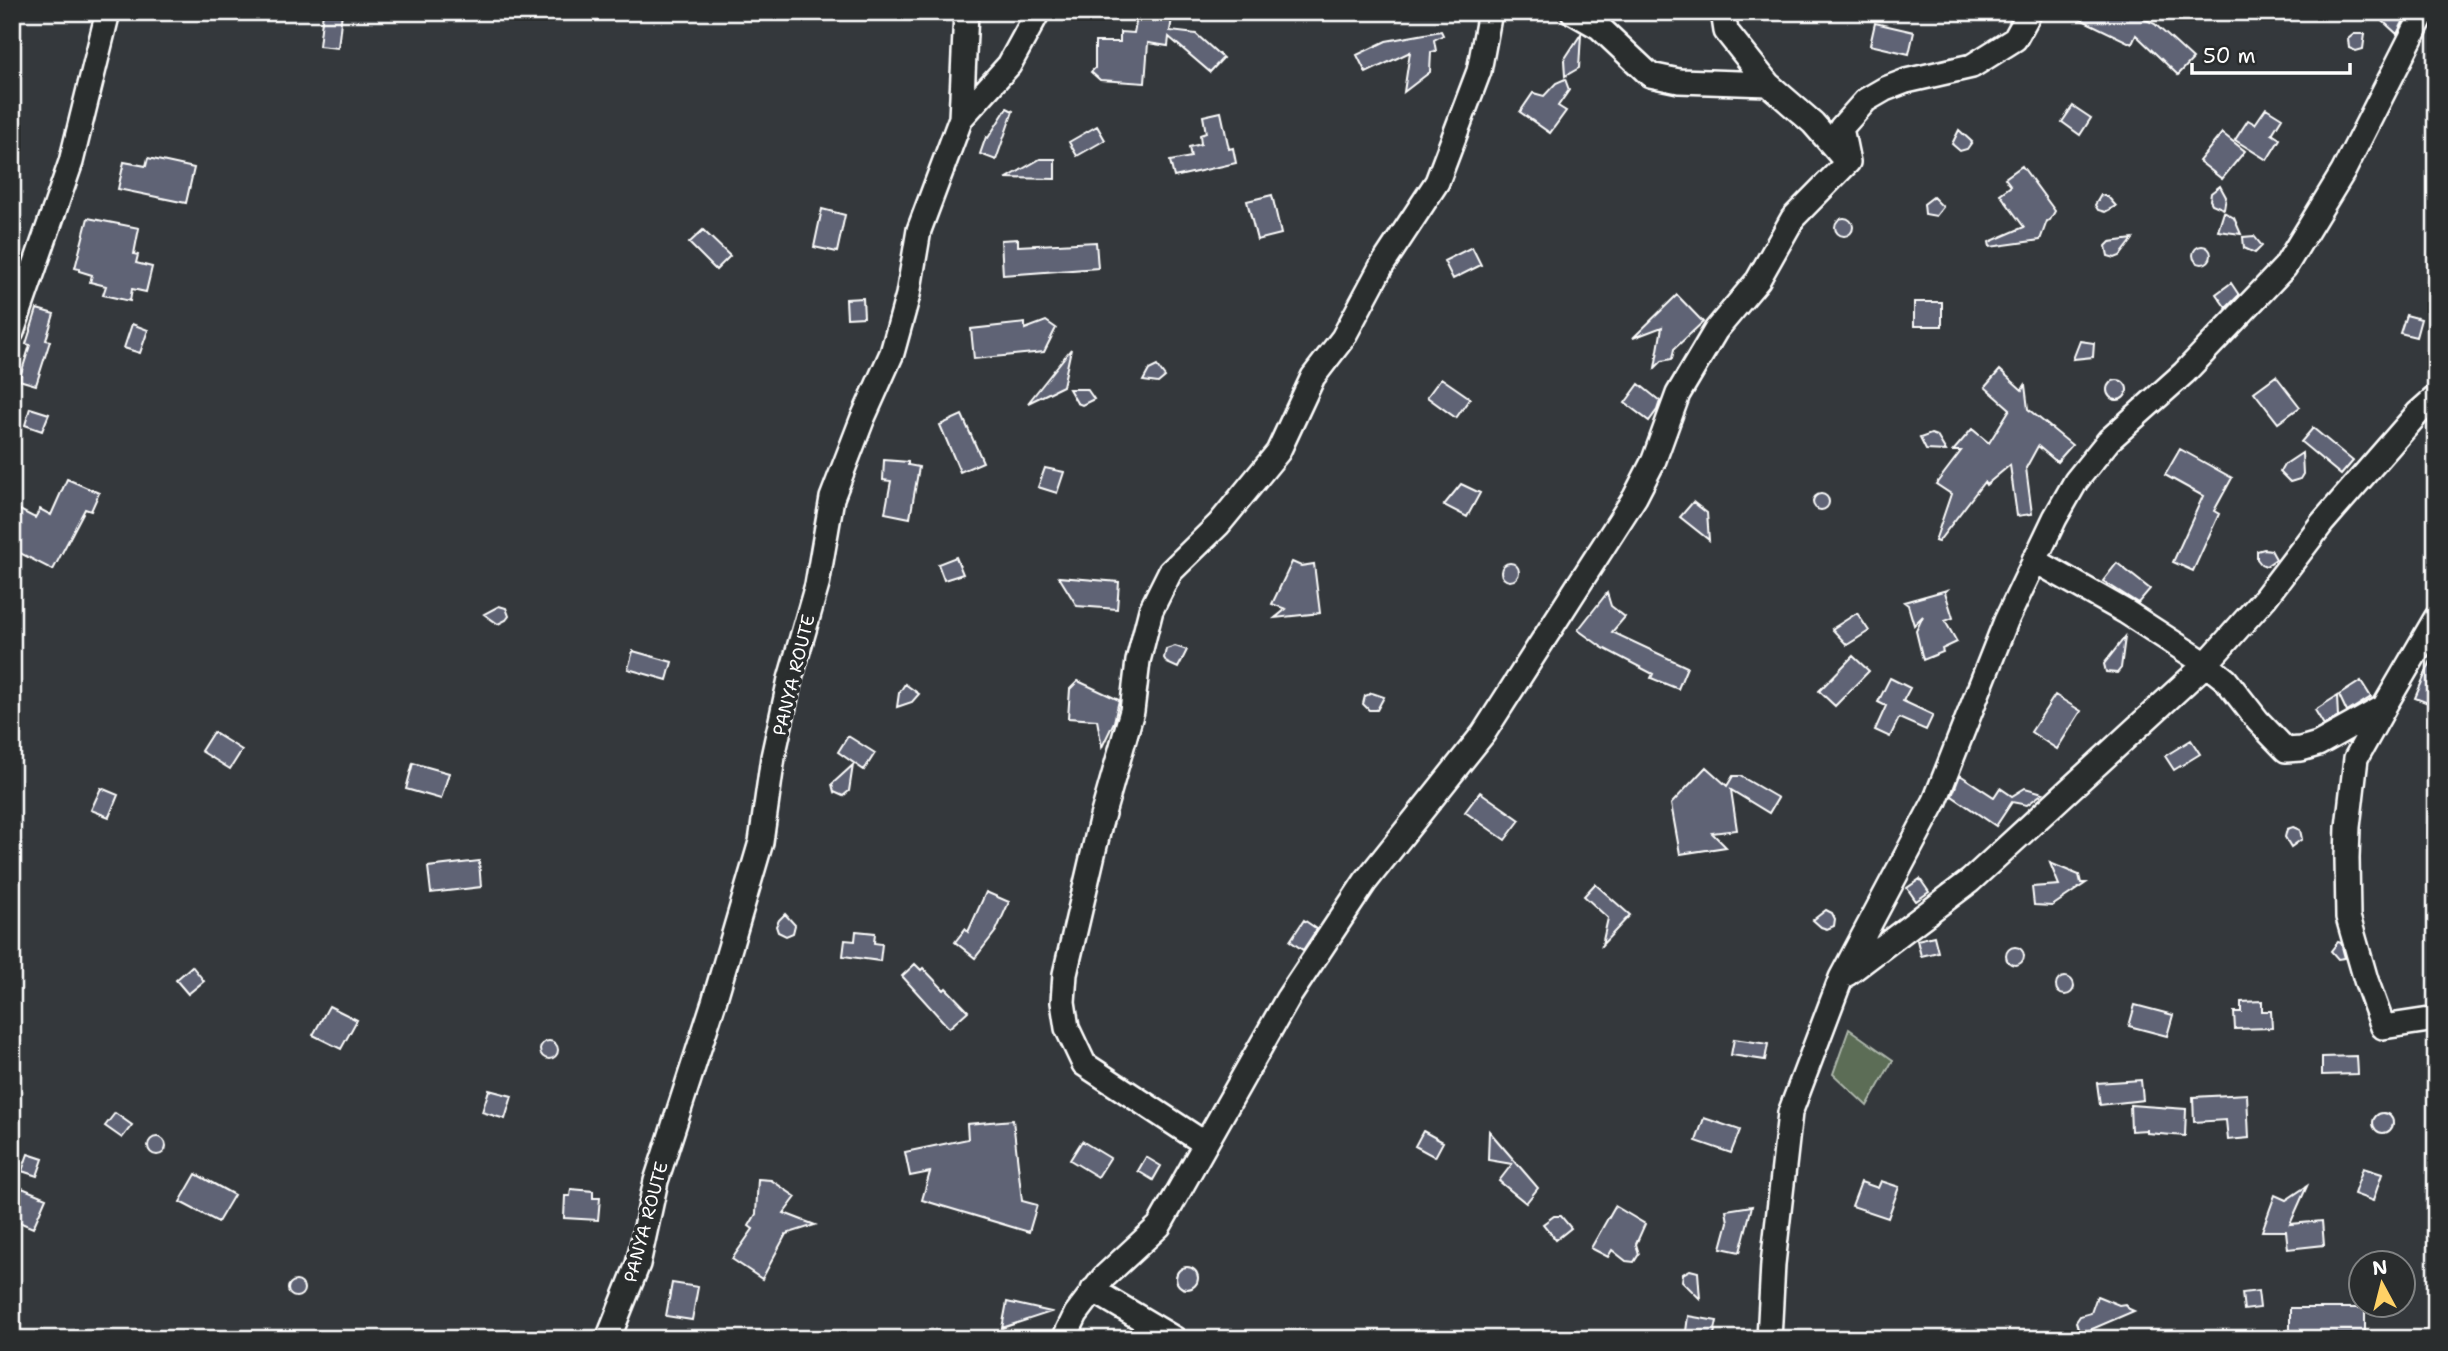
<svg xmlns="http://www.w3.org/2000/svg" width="2448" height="1351" font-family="'Shantell Sans',sans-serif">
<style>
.green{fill:#5b6d57;stroke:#adb6ab;stroke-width:2}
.building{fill:#5e6374;stroke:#fff;stroke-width:2}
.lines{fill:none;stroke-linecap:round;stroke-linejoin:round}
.street-casing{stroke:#fff;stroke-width:28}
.street{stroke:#2a2d2e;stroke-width:23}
.labels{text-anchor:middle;stroke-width:7;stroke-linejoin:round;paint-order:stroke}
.street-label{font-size:18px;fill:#fff;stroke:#2a2d2e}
</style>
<rect width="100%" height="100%" fill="#34383c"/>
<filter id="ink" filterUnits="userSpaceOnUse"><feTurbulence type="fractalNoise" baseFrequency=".0143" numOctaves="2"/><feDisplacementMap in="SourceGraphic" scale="14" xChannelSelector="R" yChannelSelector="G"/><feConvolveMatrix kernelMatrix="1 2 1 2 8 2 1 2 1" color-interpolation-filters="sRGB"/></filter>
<g filter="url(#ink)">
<path class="green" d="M1849,1029l44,31 -26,46 -34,-32z"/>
<path class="building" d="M323,12h19l-4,36 -19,-2z
M1138,12h35l-3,19 26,3 27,24 -13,14 -41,-35 -1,9 -20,-3 -3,40 -45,-3 -9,-8 4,-4v-26h25v-10l14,1z
M2066,12h64l25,12 38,35 -15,16 -42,-40 -4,9z
M2373,12h35l-11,22z
M1875,23l39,9 -5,22 -39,-9z
M1441,31l2,4 -9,5 2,11 -5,1 -1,20 -26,20 6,-40 -44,21 -9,-18 29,-14z
M1581,34l-2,34 -14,8 -1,-16z
M2354,34h11l-2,15 -7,2 -7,-3 -1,-9z
M1565,79l4,11 -11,16 8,5 -16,22 -30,-21 13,-19 11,3 12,-13z
M2073,106l18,12 -11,17 -18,-13z
M1007,108l6,3 -17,49 -16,-6 6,-17 2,1z
M2266,108l16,10 -10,16 8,5 -13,21 -32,-20 13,-20 7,4z
M1221,112l8,37 4,-1 3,15 -62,14 -4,-16 21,-4 -2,-10 12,-3 -1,-9 6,-2 -3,-17z
M1097,126l8,14 -28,16 -8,-14z
M1959,130l13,12 -5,7 -7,2 -8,-7z
M2222,133l23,18 -23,28 -23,-18z
M148,158l46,10 -8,35 -68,-14 6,-27 22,4z
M1040,159h15v20l-48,-1z
M2022,166l33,45 -5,9 -3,1 -7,19 -50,7 -1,-5 35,-15 -24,-33 11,-8 -6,-8z
M2220,186l6,11 -2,12 -12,-5 -2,-4 1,-7z
M1272,195l9,39 -24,6 -10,-39z
M2101,195l7,2 8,9 -11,6 -7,-2 -3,-5z
M1933,197l10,10 -7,9 -11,-2 -1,-10z
M822,209l23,6 -8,37 -23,-5z
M2224,212l10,6 7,16 -23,-3z
M88,218l51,10 -5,26 4,1 -2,8 16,4 -6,25 -14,-3 -2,12 -27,-6 3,-9 -16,-4 2,-7 -13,-4v-2l-4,-1z
M1835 227a9 9 0 1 1 18 0a9 9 0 1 1-18 0Z
M703,230l27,26 -14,14 -27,-27z
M2254,236l8,10 -7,7 -11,-5 -1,-11z
M1018,239v7l78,-4 2,26 -95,7 -2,-35z
M2133,239l-13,17 -5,2 -7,-2 -2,-10 4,-4z
M2193 255a9 9 0 1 1 18 0a9 9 0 1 1-18 0Z
M1472,247l9,18 -28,14 -9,-18z
M2231,283l8,12 -13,13 -10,-14z
M1677,295l26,27 -29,27 -2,10 -10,2 -7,7 7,-41 -29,11z
M863,298l1,19 -17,1 -1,-19z
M1914,302h28v24h-28z
M37,309l17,5 -8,26 4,1 -14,44 -17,-5 11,-35 -4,-1z
M2406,315l15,4 -5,18 -16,-4z
M1046,321l10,7 -12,24 -70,7 -3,-30 54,-6v6z
M132,324l16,6 -8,23 -16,-5z
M2080,341l14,2 -1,14 -20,2z
M1071,349l-8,37 -35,17z
M1157,366l8,11 -7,6 -15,-2 6,-11z
M2000,370l22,20 3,-5 3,24 44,36 -15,17 -19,-16 -12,22 6,46 -15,2 -7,-51 -24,20 -2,-3 -46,60 -3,-1 16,-47 -15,-10 25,-33h-8l19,-22 17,14 21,-34 -25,-22z
M2276,376l24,31 -22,16 -24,-31z
M1441,378l29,20 -14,20 -29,-21z
M2107 390a10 10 0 1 1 20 0a10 10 0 1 1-20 0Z
M1639,384l21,17 -3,9 -8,11 -24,-18z
M1069,389h18l7,10 -12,6 -5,-2z
M30,408l19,6 -7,17 -17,-6z
M962,415l21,47 -23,10 -20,-47z
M2313,428l40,33 -12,14 -40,-33z
M1931,434l6,2 9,15 -20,-1 -6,-12z
M2180,449l52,29 -18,33 5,3 -26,57 -20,-9 30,-66 -38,-21z
M2302,453l1,21 -3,5 -10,3 -10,-10 4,-7z
M884,460l24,2v3l11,2 -9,51 -25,-5 6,-32 -8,-1z
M1045,468l19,4 -7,21 -19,-6z
M67,479l32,14 -8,18 -6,-2 -32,61 -41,-21v-43l23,12 5,-9 11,6z
M1461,484l19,9 -13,24 -23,-12z
M1813 502a8 8 0 1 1 16 0a8 8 0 1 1-16 0Z
M1693,502l14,11 2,27 -29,-23z
M2264,549l7,1 5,9 -10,7 -5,-2 -4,-5v-8z
M956,557l7,17 -19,6 -6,-16z
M1292,562l9,4 13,-2 6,49 -45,5 11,-9 -14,-5z
M1501 572a9 9 0 1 1 18 0a9 9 0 1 1-18 0Z
M2117,563l33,26 -12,14 -35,-22z
M1059,577l60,5 -2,27 -40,-3z
M1947,590l-2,2 8,26 -8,3 12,21 -15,7 1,3 -20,8 -7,-29 7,-15 -9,9 -6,-20 -4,-3z
M1607,593l4,13 14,11 -13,15 75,35 -9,22 -27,-11 2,-4 -50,-26 -25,-18z
M499,606l7,2 3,8 -3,4 -8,4 -14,-10z
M1857,613l12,18 -22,14 -15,-16z
M2125,637l-4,31 -4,5 -11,-1 -2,-8z
M1175,646l12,4 -9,18 -11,-5 -3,-5 2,-9z
M2436,649v57l-21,-8z
M633,651l39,11 -5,18 -39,-11z
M1853,656l16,15 -34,35 -16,-15z
M1890,678l20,10 -7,13 30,14 -7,15 -27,-12 -9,19 -15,-7 11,-24 -8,-4z
M1078,681l41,19 -5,22 -12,25 -5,-27 -29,-2 2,-29z
M2361,681l10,16 -24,15 -8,-17z
M905,684l14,10 -7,8 -15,5 2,-14z
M1372,693l12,4 -7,13h-8l-6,-6 2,-8z
M2055,695l26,16 -24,38 -26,-17z
M2337,696l1,21 -14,8 -9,-15z
M213,732l29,18 -12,19 -29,-18z
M848,736l27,17 -11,17 -26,-18z
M2191,740l9,14 -26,16 -9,-14z
M413,763l36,10 -8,26 -35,-10z
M853,765l-4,26 -6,5 -9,-4 -2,-8z
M1706,767l21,19 6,-10h7l38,22 -9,15 -38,-23 6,40 -25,3 14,14 -46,7 -9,-50z
M1960,775l34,22 6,-9 12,8 13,-8 18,5 -16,12 -15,-3 -16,24 -44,-30z
M101,788l17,7 -9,22 -18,-7z
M1480,792l40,28 -15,20 -40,-28z
M2293,827l7,3 2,9 -11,8 -6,-10 2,-8z
M479,861l2,26 -50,6 -3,-26z
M2050,863l29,12 2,8h5l-34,23 -18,-1 -2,-18 27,-2z
M1920,879l9,13 -13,9 -9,-13z
M1595,884l35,31 -28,30 6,-27 -24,-22z
M986,892l23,10 -13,29 -21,27 -20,-16 10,-13 3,3z
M1826,910l6,3 3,6 -1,7 -7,3 -6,-2 -8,-7z
M785,914l10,11 -2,8 -7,3 -8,-4 -2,-6 3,-6z
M1304,920l13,9 -14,21 -13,-9z
M856,931l19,2 -1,10 8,1 -2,17 -37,-5 2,-16 10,1z
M1934,936l4,16 -17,4 -4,-16z
M2338,942l3,1 4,15 -7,1 -7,-8z
M2006 956a9 9 0 1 1 18 0a9 9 0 1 1-18 0Z
M915,964l6,6 2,-2 21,22 2,-2 22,23 -19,17 -47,-52z
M192,966l12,15 -16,13 -12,-14z
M2056 986a9 9 0 1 1 18 0a9 9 0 1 1-18 0Z
M2262,1001v10h9l1,17 -37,1 -1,-17h7v-10z
M2135,1005l38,10 -6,21 -38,-10z
M329,1006l28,14 -16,29 -28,-14z
M1734,1039l34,5 -3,16 -34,-5z
M540 1050a9 9 0 1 1 18 0a9 9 0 1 1-18 0Z
M2357,1056l1,18 -36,1v-18z
M2141,1080l2,20 -43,5 -3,-22z
M489,1090l23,6 -7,23 -23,-7z
M2247,1094l2,44 -21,2 -2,-20 -32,2 -1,-25z
M2130,1105l56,4 -1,27 -38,-3v-3l-16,1z
M115,1113l17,12 -10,13 -17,-12z
M2373 1123a10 10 0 1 1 20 0a10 10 0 1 1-20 0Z
M1704,1118l36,12 -9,23 -35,-12z
M1013,1120l9,81 15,4 -8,27 -107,-32 8,-28 -20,4 -5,-24 63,-13 -1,-15z
M1423,1131l20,11 -8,15 -20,-11z
M1489,1131l49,57 -12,15 -27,-22 13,-17 -24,-4z
M148 1146a9 9 0 1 1 18 0a9 9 0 1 1-18 0Z
M1082,1141l28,17 -12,19 -28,-17z
M28,1154l15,5 -6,17 -15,-5z
M1146,1157l15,9 -8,14 -15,-9z
M2363,1168l19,6 -9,27 -19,-7z
M196,1174l38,21 -16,27 -38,-20z
M758,1179l13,1 25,17 -12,16 31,12 -29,9 -24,45 -30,-20 21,-30 -4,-3 7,-12z
M1881,1181l18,6 -11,31 -36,-12 9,-24 17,6z
M2307,1186l-17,38 32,-3 2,24 -36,4 -2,-18h-24l13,-36 11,5z
M22,1188l24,10 -13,30 -21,-9v-9z
M571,1189l22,2v7h7l-2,22 -34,-2 1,-22h5z
M1615,1206l30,18 -9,20 3,10 -5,8 -8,-1 -14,-11 -4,7 -17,-9z
M1752,1206l-12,46 -19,-4 7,-26 -2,-12z
M1554,1216h7l10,12 -15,12 -13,-16z
M1176 1278a11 11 0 1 1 22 0a11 11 0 1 1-22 0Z
M1690,1270l8,2 2,27 -18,-18 1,-7z
M288 1289a8 8 0 1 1 16 0a8 8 0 1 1-16 0Z
M672,1283l26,4 -6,33 -26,-4z
M2258,1291l2,17 -16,2 -2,-17z
M2097,1296l22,9 6,-1 2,4 7,3 -51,22 -4,-1 -3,-10 4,-6 11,-3z
M1007,1302l44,10 -49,16z
M2290,1308h75v26h-75z
M1688,1316l29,5 -4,18h-28z"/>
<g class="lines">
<g class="street-casing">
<path id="street" d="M1573,12l26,15 51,48 29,6 89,3
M1723,12l3,19 42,53 45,39 33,38
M961,118l48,-53 29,-53
M12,332l59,-170 37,-150
M2034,560l92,52 80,52 20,16 32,41 28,29 15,-1 17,-5 66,-37 52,-89
M2384,708l-28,50 -8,69 -1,31 1,59 18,63 17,47 53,-8
M1847,974l123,-93 236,-217 59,-66 57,-75 96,-110 18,-16
M1204,1143l-120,-79 -17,-36 -4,-26 2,-28 35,-150 32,-113 6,-50 13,-51 19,-38 49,-48 59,-72 35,-75 30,-39 38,-71 56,-85 42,-111 11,-59
M1093,1290l82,49
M608,1339l30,-75 18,-83 58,-179 47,-160 12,-85 17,-78 27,-94 15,-87 30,-78 30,-67 16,-58 11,-65 42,-112 5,-106
M1064,1339l12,-25 28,-37 55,-51 129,-228 77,-116 118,-148 152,-237 19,-37 24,-66 38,-64 42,-50 35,-62 55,-56 -7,-34 25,-28 19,-11 21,-8 66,-15 43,-27 15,-27
M1769,1339l4,-75 17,-151 51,-135 94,-177 71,-180 49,-103 21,-37 33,-41 75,-67 101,-106 58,-95 81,-160"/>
</g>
<use href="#street" class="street"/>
</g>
</g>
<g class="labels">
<g class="street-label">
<text transform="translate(794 675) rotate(-76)" y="6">PANYA ROUTE</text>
<text transform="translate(646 1222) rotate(-75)" y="6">PANYA ROUTE</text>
</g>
</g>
<rect width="2448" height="1351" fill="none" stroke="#2a2d2e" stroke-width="42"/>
<rect x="21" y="21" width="2406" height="1309" fill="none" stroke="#fff" stroke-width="2.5" filter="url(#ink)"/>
<g transform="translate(2382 1284) rotate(353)"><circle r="33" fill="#2a2d2e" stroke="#7f8182" stroke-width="2"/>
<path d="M0-5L12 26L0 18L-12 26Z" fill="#ffd166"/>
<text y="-10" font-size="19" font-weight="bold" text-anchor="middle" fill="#ffffff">N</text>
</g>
<path d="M2192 63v10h158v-10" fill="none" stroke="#ffffff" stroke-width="3.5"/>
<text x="2203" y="63" font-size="21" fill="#ffffff" stroke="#2a2d2e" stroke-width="5" paint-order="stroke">50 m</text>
</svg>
